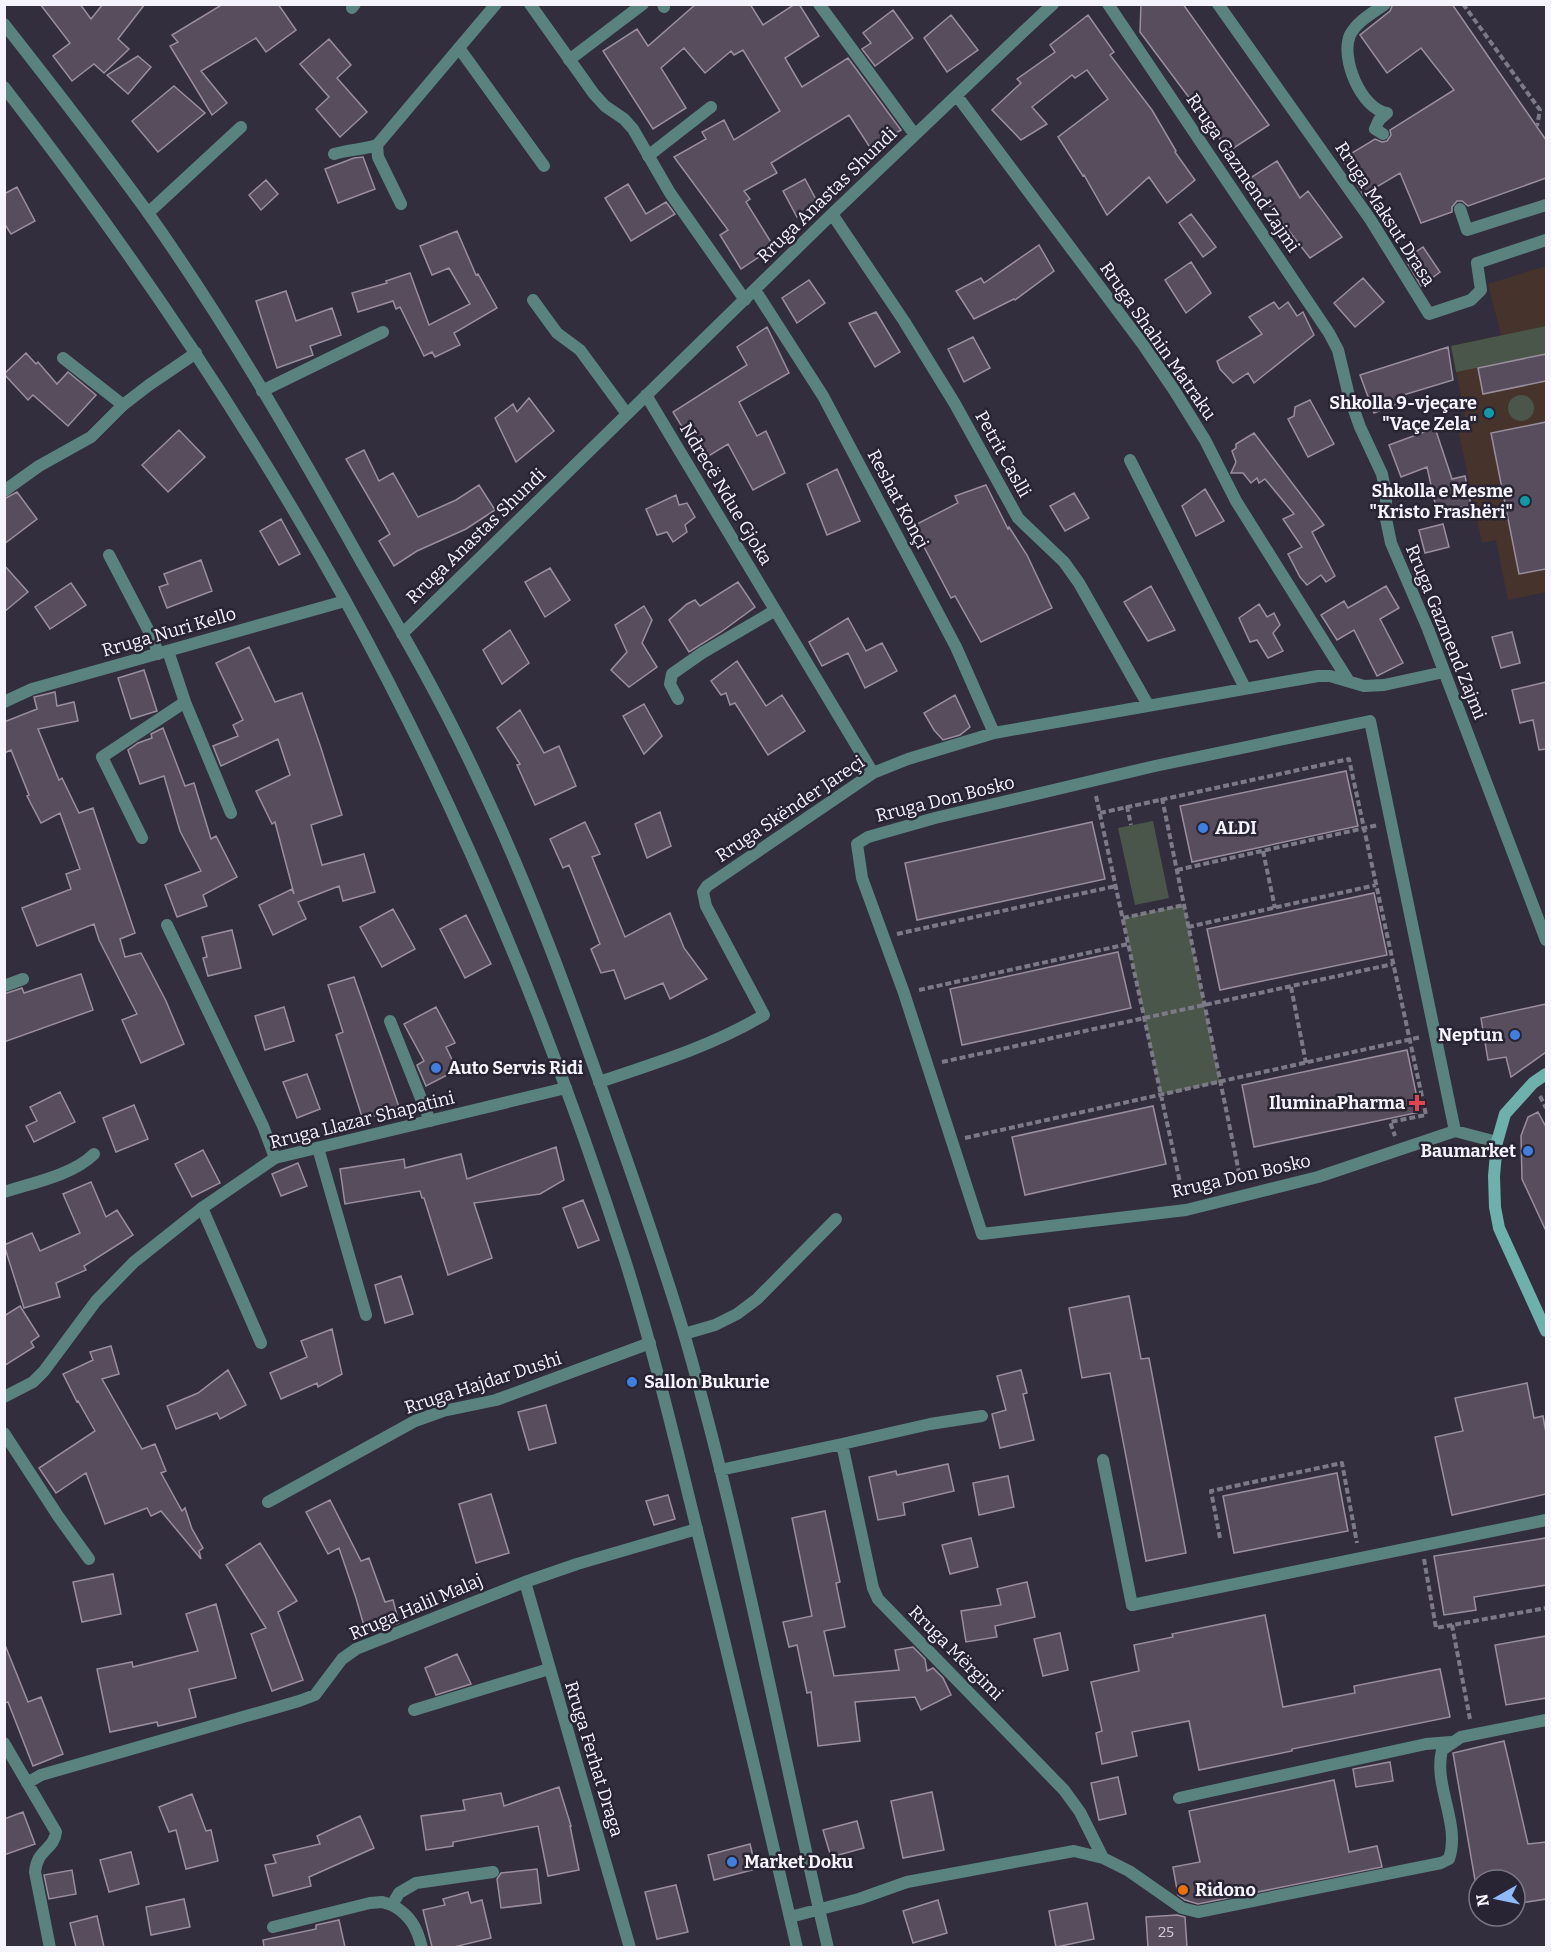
<svg xmlns="http://www.w3.org/2000/svg" width="1551" height="1952" font-family="Bitter,serif">
<style>
.education{fill:#46342c}
.green{fill:#4a5649}
.building{fill:#584d5c;stroke:#9a8e9e;stroke-width:1.5}
.lines{fill:none;stroke-linecap:round;stroke-linejoin:round}
.path{stroke:#7d7a88;stroke-width:4;stroke-dasharray:6 3;stroke-linecap:butt}
.service{stroke:#5a837f;stroke-width:12}
.minor{stroke:#5a837f;stroke-width:12}
.tertiary{stroke:#5a837f;stroke-width:12}
.secondary{stroke:#6eb1ac;stroke-width:12}
.culture-dot{fill:#0f9aa8;stroke:#282434;stroke-width:2}
.shop-dot{fill:#3f7fe0;stroke:#282434;stroke-width:2}
.health-dot{fill:#e0444e;stroke:#282434;stroke-width:2}
.food-dot{fill:#e8710a;stroke:#282434;stroke-width:2}
.labels{text-anchor:middle;stroke-width:5;stroke-linejoin:round;paint-order:stroke}
.number-label{font-size:15px;fill:#cecad6}
.street-label{font-size:18px;fill:#f5f3fe;stroke:#282434}
.poi-label{font-size:18px;font-weight:bold;fill:#f5f3fe;stroke:#282434;text-anchor:end}
</style>
<rect width="100%" height="100%" fill="#322e3e"/>
<path class="education" d="M1546,266v326l-38,8 -12,-60 -14,3 -25,-119 9,-2 -15,-76 50,-11 -13,-51z"/>
<path class="green" d="M1546,326v28l-90,18 -5,-26z
M1508 408a13 13 0 1 1 26 0a13 13 0 1 1-26 0Z
M1153,821l16,77 -34,7 -17,-77z
M1184,905l36,177 -59,13 -38,-177z"/>
<path class="building" d="M40,4h40l11,15 12,-15h42l-27,35 11,10 -25,24 -10,-9 -22,17 -19,-25 17,-13z
M223,4h55l18,26 -30,22 -10,-14 -55,33 26,32 -15,12 -42,-69 8,-4 -6,-7z
M696,4h54l13,21 32,-21h4l20,32 -34,22 17,29 46,-29 53,72 -30,19 -22,-34 -78,48 6,10 -33,18 6,8 -4,3 28,45 -33,22 -21,-34 8,-5 -54,-73 32,-18 -4,-7 22,-12 10,20 46,-29 -37,-61 -9,5 -3,-4 -26,22 -21,-25 -23,20 25,40 -33,21 -50,-78 34,-22 11,17z
M1141,4h42l86,121 -40,26 -89,-119z
M1393,4h59l94,136v38l-78,28 -6,-5h-5l-5,6v5l-31,11 -21,-50 -37,22 -21,-36 33,-20 7,3 5,-1 4,-6 -1,-5 64,-40 -33,-42 -34,25 -27,-38 30,-24z
M893,10l20,28 -38,28 -13,-17 9,-6 -8,-10z
M951,15l27,35 -31,22 -23,-34z
M1088,15l26,37 -4,3 42,55 24,41 -1,1 20,28 -28,23 -18,-26 -42,38 -23,-40 -1,1 -25,-39 50,-38 -21,-29 -12,8 -3,-3 -40,32 15,17 -26,16 -29,-30 29,-27 -4,-4 38,-27 -5,-7z
M329,39l22,26 -14,13 30,34 -27,25 -24,-28 13,-12 -29,-33z
M138,56l13,11 -23,27 -21,-19z
M174,86l31,27 -47,39 -26,-31z
M363,157l12,32 -37,14 -13,-34 29,-11z
M1277,161l23,37 8,-7 34,46 -32,21 -42,-54 -7,5 -17,-27z
M805,179l14,26 -22,12 -14,-26z
M266,180l12,14 -17,16 -12,-15z
M628,184l18,30 20,-12 9,12 -44,27 -26,-43z
M17,187l18,34 -24,13 -7,-11v-29z
M1191,214l25,33 -13,10 -24,-34z
M457,231l19,44 2,-1 19,34 -43,25 6,12 -25,12 -3,-5 -8,4 -24,-49 -4,2 -3,-8 -35,11 -6,-19 35,-10 -1,-2 24,-8 19,52 41,-21 -21,-36 -17,7 -12,-29z
M1039,245l15,26 -39,29 -1,-1 -40,20 -18,-28 25,-13 3,5z
M1423,247l17,25 -19,14 -16,-27z
M1191,262l20,31 -25,20 -21,-33z
M1363,278l21,24 -29,25 -21,-24z
M809,280l16,23 -28,20 -15,-25z
M286,291l10,30 36,-13 9,27 -31,11 3,9 -36,13 -21,-67z
M1274,302l5,7 9,-7 9,14 6,-4 11,23 -60,48 -6,-10 -15,10 -13,-14 -3,-8 45,-27 -13,-17z
M876,312l24,40 -25,15 -26,-44z
M767,327l22,46 -50,29 18,34 9,-5 19,42 -32,17 -25,-46 -26,16 -29,-48 74,-47 -10,-18z
M973,337l17,31 -26,14 -16,-33z
M1448,347l5,33 -53,16 2,6 -28,11 -14,-38z
M26,353l10,11 2,-2 19,22 11,-12 28,23 -28,31 -35,-31 -5,5 -24,-26z
M1546,354v27l-63,13 -5,-26z
M529,398l25,33 -38,31 -21,-44 18,-14 4,8z
M1310,400l24,44 -26,13 -20,-38 6,-3 1,-9z
M1546,422v147l-27,5 -28,-141z
M1435,428l17,51 13,-3 6,29 -34,7 -10,-45 -26,10 -12,-32z
M179,430l26,27 -37,35 -26,-27z
M1254,433l70,92 -12,7 23,44 -9,6 -5,-7 -14,10 -7,-8 -12,-23 14,-7 -19,-28 11,-5 -29,-35 -6,4 -2,-5 -6,5 -8,-10h-12l5,-11 -4,-11 4,-3v-4z
M364,450l15,31 14,-8 25,44 38,-17 23,-15 16,25 -29,19 -49,22 -23,15 -15,-25 11,-7 -44,-75z
M837,469l23,52 -33,14 -20,-51z
M986,485l22,44 1,-2 18,28 25,53 -71,34 -26,-46 -4,2 -38,-72 45,-23 -3,-7z
M1205,489l19,32 -28,15 -14,-30z
M17,492l20,27 -33,25v-45z
M1074,493l15,25 -24,13 -15,-25z
M676,495l3,10 8,-2 8,14 -10,8 2,7 -14,10 -6,-10 -10,3 -11,-26z
M281,519l19,35 -21,11 -19,-34z
M1443,524l6,23 -24,6 -6,-23z
M201,560l11,31 -45,17 -8,-21 9,-3 -4,-10z
M4,565l24,27 -24,20z
M550,568l20,32 -25,17 -20,-35z
M738,582l17,25 -34,25 -32,20 -20,-32 18,-16 8,-4 5,6z
M71,583l15,22 -36,24 -15,-22z
M1151,586l24,44 -27,11 -24,-39z
M1386,586l13,22 -19,11 23,44 -26,13 -23,-46 -17,10 -16,-25 23,-14 4,7z
M1259,604l8,13 7,-4 6,12 -7,8 10,18 -15,7 -11,-18 -7,2 -11,-24z
M644,606l8,14 -10,23 15,24 -28,20 -18,-17 16,-18 -12,-27z
M848,618l18,33 16,-8 15,28 -32,17 -17,-35 -26,13 -13,-24z
M510,630l19,33 -27,21 -19,-34z
M1512,632l8,31 -19,5 -9,-31z
M249,647l26,55 27,-9 19,55 21,67 -31,10 11,40 42,-11 11,38 -32,9 -4,-15 -41,16 8,17 -33,16 -14,-30 33,-16 2,5 -19,-72 -3,2 -16,-33 34,-16 -12,-36 -57,27 -8,-20 25,-10 -5,-11 10,-5 -27,-57z
M737,661l29,45 16,-11 23,36 -37,24 -33,-52 -5,2 -4,-12 -5,2 -10,-14z
M144,670l13,41 -26,8 -13,-41z
M1546,682v67l-7,1 -6,-30 -13,3 -8,-33z
M55,692l2,14 17,-4 4,19 -40,8 21,51 3,-2 17,35 14,-5 42,125 -15,6 5,18 16,-4 25,48 18,43 -43,19 -19,-43 15,-6 -38,-74 -5,-16 -57,22 -15,-38 49,-19 -5,-15 14,-5 -20,-56 -19,10 -14,-27 2,-1 -18,-45 -7,3v-31l33,-13 -3,-12z
M955,695l15,32 -10,8 -17,5 -9,-10 -10,-17z
M644,704l18,32 -18,18 -21,-38z
M520,710l24,43 15,-7 17,40 -41,19 -18,-40 3,-1 -23,-36z
M163,728l22,58 9,-3 17,56 5,-3 21,41 -34,18 4,11 -30,11 -12,-32 36,-14 -21,-40 -16,-55 -24,8 -12,-34 10,-7 14,-5 -1,-4z
M1346,771l12,55 -166,36 -12,-56z
M660,812l11,34 -24,12 -12,-34z
M585,822l15,32 -8,3 33,80 45,-24 14,35 23,31 -37,20 -7,-16 -38,16 -11,-29 -13,3 -10,-24 9,-5 -31,-79 -6,3 -13,-29z
M1092,822l13,57 -188,41 -12,-57z
M1374,893l13,62 -167,35 -13,-61z
M393,909l22,40 -33,18 -22,-40z
M466,915l25,49 -26,14 -25,-49z
M232,930l9,38 -33,8 -5,-18 4,-1 -5,-20z
M1118,952l13,56 -169,37 -12,-56z
M81,974l12,36 -89,32v-48l18,-6 2,5z
M354,977l45,130 -36,13 -27,-85 7,-3 -15,-47z
M1546,1004v48l-35,25 -5,-20 -18,3 -7,-42z
M284,1007l10,34 -29,9 -10,-34z
M436,1007l19,36 -9,4 11,23 -31,16 -9,-21 7,-4 -20,-37z
M1407,1050l13,62 -166,35 -12,-62z
M307,1074l13,35 -23,9 -14,-36z
M60,1092l15,30 -41,20 -8,-16 11,-5 -7,-14z
M134,1105l14,34 -32,13 -13,-34z
M1153,1106l13,58 -141,31 -13,-58z
M1538,1112l8,15v104l-24,-52 -1,-43 7,-19z
M556,1147l8,33 -24,14 -66,9 18,55 -44,17 -24,-77h-2l-2,-7 -75,13 -5,-35 64,-10 1,9 56,-14 6,25z
M203,1150l17,33 -28,14 -17,-33z
M298,1163l9,23 -26,10 -9,-22z
M91,1182l15,35 11,-7 16,25 -49,31 2,4 -30,13 4,14 -36,11 -20,-63 28,-12 8,18 40,-18 -17,-39z
M583,1200l16,40 -21,8 -15,-40z
M401,1276l12,38 -28,9 -10,-38z
M1129,1296l12,63 8,-1 37,195 -40,8 -36,-188 -28,5 -13,-70z
M20,1306l19,30 -8,6 3,5 -30,19v-50z
M332,1329l10,45 -24,13 -1,-4 -36,16 -11,-26 37,-16 -6,-16z
M111,1346l8,28 -17,5 40,70 13,-5 11,27 -5,2 21,38 3,-3 7,21 11,19 -4,3 2,8 -40,-48 -10,5 -4,-8 -42,16 -19,-51 -30,20 -17,-25 56,-37 -17,-30 -1,1 -14,-28 30,-14 -3,-8z
M228,1370l18,35 -26,14 -3,-6 -41,16 -9,-23 31,-13z
M1021,1370l6,23 -4,1 11,46 -34,8 -8,-34 14,-4 -9,-34z
M1527,1383l7,35 9,-2 3,17v61l-94,21 -17,-78 28,-6 -8,-33z
M546,1405l10,38 -27,7 -11,-38z
M948,1464l6,27 -51,12 2,12 -27,5 -9,-43 27,-6 1,4z
M1337,1473l11,58 -114,22 -11,-57z
M1008,1476l6,31 -35,8 -6,-32z
M491,1494l18,59 -33,10 -17,-59z
M668,1495l7,24 -21,6 -8,-24z
M330,1500l31,61 8,-3 16,44 8,-2 6,23 -33,10 -10,-35 -17,-50 -11,6 -22,-42z
M825,1511l15,71 -4,1 9,44 -21,4 10,45 65,-6 -4,-20 18,-3 12,12 2,12 6,-3 10,10 8,17 -30,15 -6,-13 -60,5 5,39 -42,5 -7,-54 -4,1 -10,-48 -8,2 -6,-25 29,-6 -20,-98z
M971,1538l7,29 -28,7 -8,-29z
M1546,1538v47l-72,12 2,13 -32,5 -10,-59z
M260,1543l37,58 -19,11 25,68 -31,11 -21,-57 15,-6 -40,-63z
M113,1574l8,40 -39,8 -9,-40z
M1027,1582l8,35 -40,9 2,11 -31,5 -5,-31 40,-6 -4,-16z
M216,1604l20,74 -47,11 7,28 -38,9 -1,-4 -47,10 -13,-63 35,-7 1,5 65,-16 -12,-37z
M1265,1615l18,92 72,-14 -1,-7 86,-17 10,48 -158,32v2l-93,19 -10,-49 -57,11 5,24 -35,8 -6,-31 6,-2 -11,-49 48,-11 -5,-26 39,-8 -1,-3z
M1060,1633l8,37 -25,6 -9,-37z
M1546,1636v62l-40,7 -11,-60z
M5,1645l23,57 13,-5 22,57 -30,12 -25,-64 -4,1z
M457,1654l14,30 -35,11 -11,-27z
M1504,1741l24,103 18,-2v57l-31,5v-24h-40l-22,-127z
M1390,1762l3,19 -37,6 -3,-18z
M1118,1777l8,37 -27,6 -8,-37z
M1334,1780l15,72 28,-6 5,21 -184,37 -13,-4 -7,-5 -5,-28 27,-5 -11,-51z
M559,1787l12,39h-1l9,44 -31,6 -10,-50 -85,16v4l-27,4 -5,-34 44,-6 -2,-10 38,-7 3,13z
M932,1792l12,58 -41,8 -12,-57z
M192,1794l14,37 5,-1 7,31 -32,8 -10,-39 -7,2 -10,-25z
M23,1812l12,32 -31,11v-36z
M360,1816l14,32 -65,29 2,9 -38,10 -8,-31 11,-2 -3,-8 47,-11 -3,-8z
M857,1821l7,27 -33,9 -8,-27z
M750,1844l6,25 -42,11 -6,-25z
M131,1852l8,32 -30,8 -9,-32z
M537,1869l4,34 -40,5 -4,-29 4,-6z
M72,1870l4,24 -27,5 -5,-24z
M676,1885l12,47 -31,7 -12,-47z
M468,1892l3,11 11,-3 9,38 -37,9h-22l-9,-37 22,-5 -2,-6z
M184,1899l6,28 -39,8 -5,-28z
M938,1900l9,33 -34,10 -10,-32z
M1087,1903l7,36 -38,8 -7,-36z
M1177,1915l8,2 2,30h-39l-2,-30z
M97,1916l7,31h-28l-6,-24z
M339,1920l6,27h-81l-1,-7 53,-11v-4z"/>
<g class="lines">
<path class="path" d="M1463,4l77,106 -3,16
M1096,796l87,400
M1162,798l79,384
M1127,806l4,19
M1100,813l249,-54 77,356 -36,7 5,14
M1263,851l12,57
M1177,870l201,-45
M1123,918l61,-13
M1188,927l188,-42
M897,934l219,-48
M1291,987l15,76
M919,990l209,-46
M942,1062l451,-98
M1540,1096l6,12
M965,1138l456,-101
M1220,1538l-9,-47 131,-28 15,80
M1424,1559l12,69 16,-3
M1470,1719l-18,-94 94,-17"/>
<path class="service" d="M663,4l1,3
M1218,4l152,215 59,95 42,-14 10,-10 -4,-27 69,-23
M352,8l3,-4
M459,48l85,118
M569,60l74,-56
M1383,134l-8,-5 4,-9 8,-7c-26,-4 -47,-55 -37,-78 7,-14 23,-22 35,-31
M334,154c16,-5 29,-4 43,-9l1,12 23,47
M648,156l63,-49
M1460,209l7,21 79,-25
M148,213l93,-86
M533,300l24,33 23,17 47,64
M63,358l60,47
M109,555l45,86 4,13
M168,651l17,51 46,111
M678,699l-8,-15 2,-10 30,-21 72,-42
M142,838l-40,-81 83,-55
M167,925l96,201 12,32
M390,1021l40,100
M318,1148l48,167
M4,1192c28,-9 69,-17 90,-38
M202,1208l59,135
M4,1433l54,83 31,43
M1103,1460l29,145
M414,1710l135,-41
M1179,1798l247,-54 25,-2
M273,1927l97,-24 12,-1 10,3 7,-12 17,-10 77,-11"/>
<path class="minor" d="M530,4l64,90 11,12 19,13 9,10 37,64 75,107
M819,4l96,131
M1108,4l221,329 9,17 11,46 11,31 22,47 4,21v24l5,24 37,86 118,311
M4,24c48,61 96,123 142,186 80,113 149,233 216,353 41,71 82,142 116,216 52,109 93,222 133,336 26,74 52,147 74,222 58,201 95,407 143,611
M957,96l187,250 30,44 31,50 31,61 112,179
M377,145l119,-141
M832,214l72,107 51,83 63,114 46,44 15,21 69,122
M755,290l68,106 133,251 38,86
M262,391l121,-59
M646,395l227,378
M1130,460l115,228
M4,491l35,-25 52,-29 32,-32 26,-20 47,-32
M402,634l430,-420 190,-181 31,-29
M4,702l28,-13 313,-88
M1370,721l85,410 -137,46 -132,33 -204,24 -78,-241 -42,-115 -5,-34 11,-7 67,-19 220,-52z
M4,986l19,-7
M599,1082c57,-19 113,-36 165,-67l-58,-109 -3,-14 4,-6 166,-113 35,-14 86,-26 324,-57h12l34,10 20,-1 60,-13
M1455,1131l42,11
M684,1334l31,-9 22,-11 20,-15 79,-80
M4,1397l29,-15 11,-11 52,-70 38,-39 68,-54 73,-50 291,-70
M842,1444l88,-20 52,-8
M720,1470l122,-26 31,144 5,11 186,191 16,22 23,46
M268,1502l147,-81 28,-10 53,-11 154,-57
M525,1582l105,366
M1132,1605l414,-85
M4,1743l52,89c-2,18 -19,17 -21,40l15,76
M27,1783l14,-8 258,-74 16,-6 27,-36 14,-10 169,-67 52,-18 120,-35
M392,1905c18,10 25,22 30,43
M790,1917l69,-18 48,-17 167,-31 29,7 26,13 53,37 16,4 243,-49 8,-4c12,-35 -16,-73 -7,-109l19,-13 85,-17"/>
<path class="tertiary" d="M4,87c126,162 241,333 341,513 115,209 207,432 280,660 29,92 51,185 74,278 34,136 66,273 98,410"/>
<path class="secondary" d="M1546,1074l-13,9 -28,31 -8,28 -3,34 1,31 4,21 47,103"/>
</g>
<g class="culture-dot">
<circle cx="1489" cy="413" r="6"/>
<circle cx="1525" cy="501" r="6"/>
</g>
<g class="shop-dot">
<circle cx="1203" cy="828" r="6"/>
<circle cx="1515" cy="1035" r="6"/>
<circle cx="436" cy="1068" r="6"/>
<circle cx="1528" cy="1151" r="6"/>
<circle cx="632" cy="1382" r="6"/>
<circle cx="732" cy="1862" r="6"/>
</g>
<path class="health-dot" d="M1414 1094h6v6h6v6h-6v6h-6v-6h-6v-6h6z"/>
<circle class="food-dot" cx="1183" cy="1890" r="6"/>
<g class="labels">
<g class="number-label">
<text x="1166" y="1937">25</text>
</g>
<g class="street-label">
<text transform="translate(1243 173) rotate(56)" y="6">Rruga Gazmend Zajmi</text>
<text transform="translate(827 195) rotate(-44)" y="6">Rruga Anastas Shundi</text>
<text transform="translate(1385 214) rotate(57)" y="6">Rruga Maksut Drasa</text>
<text transform="translate(1158 341) rotate(55)" y="6">Rruga Shahin Matraku</text>
<text transform="translate(1003 454) rotate(61)" y="6">Petrit Caslli</text>
<text transform="translate(726 494) rotate(59)" y="6">Ndrecë Ndue Gjoka</text>
<text transform="translate(898 499) rotate(62)" y="6">Reshat Konçi</text>
<text transform="translate(476 536) rotate(-44)" y="6">Rruga Anastas Shundi</text>
<text transform="translate(169 632) rotate(-16)" y="6">Rruga Nuri Kello</text>
<text transform="translate(1446 632) rotate(68)" y="6">Rruga Gazmend Zajmi</text>
<text transform="translate(945 799) rotate(-14)" y="6">Rruga Don Bosko</text>
<text transform="translate(790 809) rotate(-34)" y="6">Rruga Skënder Jareçi</text>
<text transform="translate(362 1120) rotate(-14)" y="6">Rruga Llazar Shapatini</text>
<text transform="translate(1241 1176) rotate(-13)" y="6">Rruga Don Bosko</text>
<text transform="translate(483 1383) rotate(-18)" y="6">Rruga Hajdar Dushi</text>
<text transform="translate(416 1607) rotate(-23)" y="6">Rruga Halil Malaj</text>
<text transform="translate(956 1653) rotate(45)" y="6">Rruga Mërgimi</text>
<text transform="translate(594 1759) rotate(73)" y="6">Rruga Ferhat Draga</text>
</g>
<g class="poi-label">
<text x="1477" y="409">Shkolla 9-vjeçare<tspan x="1477" dy="21">"Vaçe Zela"</tspan></text>
<text x="1513" y="497">Shkolla e Mesme<tspan x="1513" dy="21">"Kristo Frashëri"</tspan></text>
<text x="1215" y="834" text-anchor="start">ALDI</text>
<text x="1503" y="1041">Neptun</text>
<text x="448" y="1074" text-anchor="start">Auto Servis Ridi</text>
<text x="1405" y="1109">IluminaPharma</text>
<text x="1516" y="1157">Baumarket</text>
<text x="644" y="1388" text-anchor="start">Sallon Bukurie</text>
<text x="744" y="1868" text-anchor="start">Market Doku</text>
<text x="1195" y="1896" text-anchor="start">Ridono</text>
</g>
</g>
<rect width="1551" height="1952" fill="none" stroke="#f5f3fe" stroke-width="12"/>
<g transform="translate(1497 1898) rotate(261)"><circle r="28" fill="#282434" stroke="#7a7785" stroke-width="1.5"/>
<path d="M0-4.5L10 22L0 15L-10 22Z" fill="#8eb9fc"/>
<text y="-9" font-size="16" font-weight="bold" text-anchor="middle" fill="#f5f3fe">N</text>
</g>
</svg>
